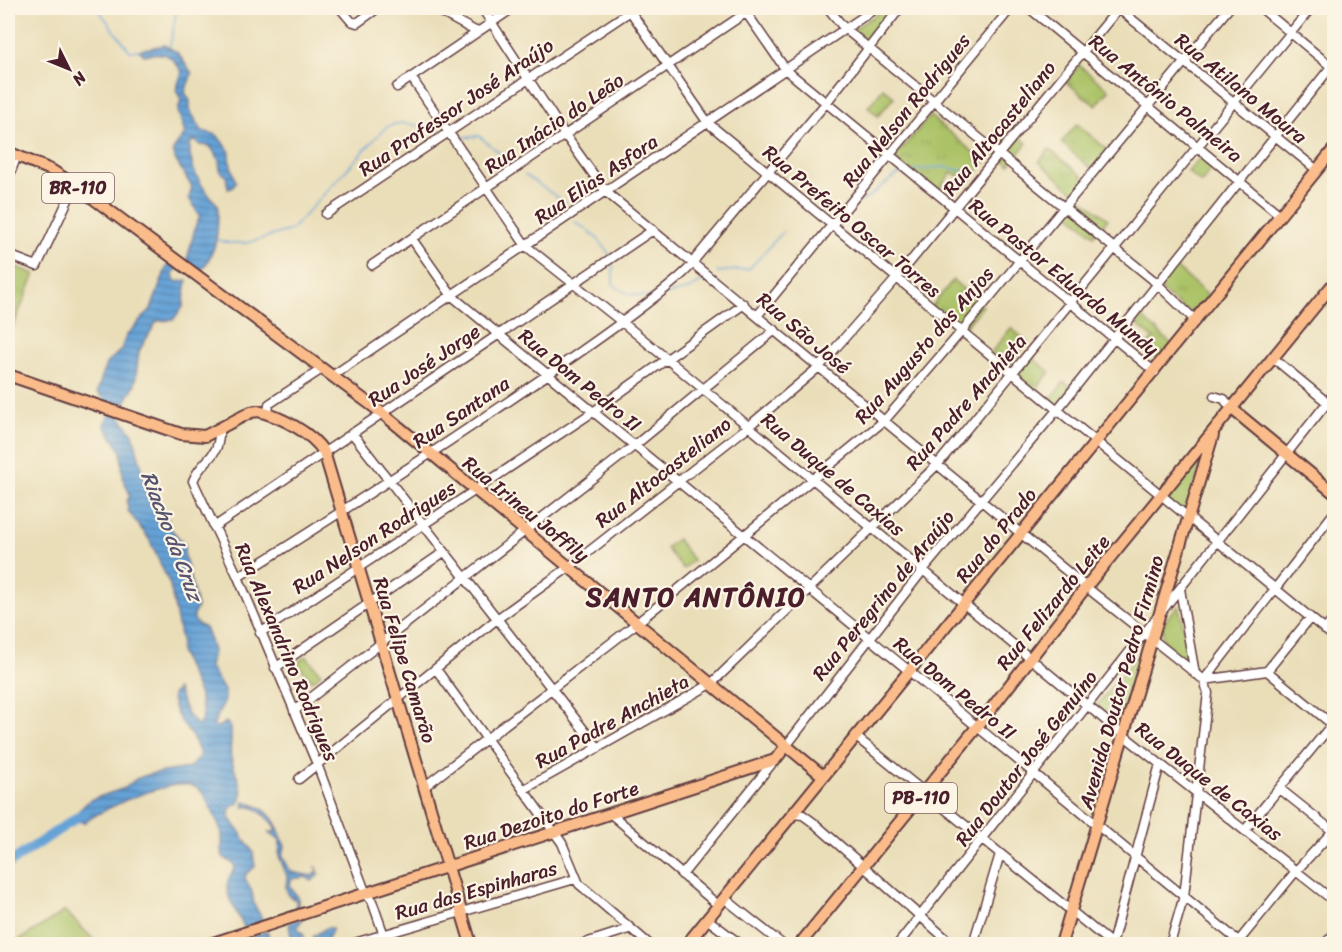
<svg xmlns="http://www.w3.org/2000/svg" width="1342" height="952" font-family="Sriracha,sans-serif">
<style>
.grass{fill:url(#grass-tufts);stroke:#7a7048;stroke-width:1.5}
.green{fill:#abc266;stroke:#7a7048;stroke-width:1.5}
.water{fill:url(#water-rules);stroke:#586080;stroke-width:1.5}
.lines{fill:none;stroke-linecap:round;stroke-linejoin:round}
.stream{stroke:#65a2d6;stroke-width:1.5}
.river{stroke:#65a2d6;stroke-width:10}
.minor-casing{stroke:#623c40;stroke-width:11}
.major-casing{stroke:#623c40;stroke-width:14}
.minor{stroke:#fff;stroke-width:8}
.major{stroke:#fabc8b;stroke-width:10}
.labels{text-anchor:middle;stroke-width:4.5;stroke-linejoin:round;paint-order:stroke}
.shield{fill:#fcf5e5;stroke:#7f5f63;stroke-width:1.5}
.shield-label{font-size:18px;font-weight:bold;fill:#4a1f2b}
.street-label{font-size:20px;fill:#4a1f2b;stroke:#fcf5e5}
.water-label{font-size:21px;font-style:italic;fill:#55536f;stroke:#fcf5e5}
.district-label{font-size:26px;font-weight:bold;letter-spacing:1.5px;fill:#4a1f2b;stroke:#fcf5e5}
</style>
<defs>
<pattern id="grass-tufts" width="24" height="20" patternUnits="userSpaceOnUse" patternTransform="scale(1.5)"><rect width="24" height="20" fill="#abc266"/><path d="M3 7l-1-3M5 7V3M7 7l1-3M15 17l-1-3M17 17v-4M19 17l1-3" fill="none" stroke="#95a659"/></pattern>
<pattern id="water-rules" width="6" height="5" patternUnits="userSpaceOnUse" patternTransform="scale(1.5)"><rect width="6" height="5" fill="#65a2d6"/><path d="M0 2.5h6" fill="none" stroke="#5583ae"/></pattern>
</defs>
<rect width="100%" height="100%" fill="#fcf5e5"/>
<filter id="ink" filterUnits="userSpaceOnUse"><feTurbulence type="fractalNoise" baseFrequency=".0167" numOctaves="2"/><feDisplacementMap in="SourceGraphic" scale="12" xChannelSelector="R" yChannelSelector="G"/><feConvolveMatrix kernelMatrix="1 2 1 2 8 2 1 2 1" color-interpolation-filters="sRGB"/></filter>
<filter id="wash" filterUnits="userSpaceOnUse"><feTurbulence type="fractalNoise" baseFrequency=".008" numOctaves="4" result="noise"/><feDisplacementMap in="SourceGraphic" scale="24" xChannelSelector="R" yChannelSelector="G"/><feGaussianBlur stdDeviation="1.35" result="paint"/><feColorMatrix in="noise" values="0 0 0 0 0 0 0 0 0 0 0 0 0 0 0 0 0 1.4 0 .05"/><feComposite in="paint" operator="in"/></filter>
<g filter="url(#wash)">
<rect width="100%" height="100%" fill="#eadeb9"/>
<path class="grass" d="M1079,65l30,25 -13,16 -30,-24z
M930,116l55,46 -18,22 -15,-12 -15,20 -43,-34z
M1077,124l32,27 -16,19 -32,-27z
M998,130l13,10 5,-6 11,9 -18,22 -24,-20z
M1049,149l37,30 -11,14 -36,-31z
M1201,156l13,10 -13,17 -13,-11z
M1077,195l31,24 -14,16 -30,-25z
M8,264l27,10 -27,64z
M1173,265l38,33 -16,20 -38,-31z
M953,280l30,26 -22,26 -30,-25z
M1136,312l39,35 -11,13 -17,-14 6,-8 -23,-19z
M1011,328l17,14 -22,27 -17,-14z
M1029,355l21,17 -16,20 -21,-18z
M1064,382l10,7 -17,21 -10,-7z"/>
<path class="green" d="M886,8h10l-29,35 -15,-13z
M883,88l11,9 -16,19 -10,-9z
M1206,440l-19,78 -26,-22z
M677,539l16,21 -10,9 -17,-21z
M1179,606l10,55c-30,-10 -36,-35 -10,-55z
M306,656l15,18 -9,7 -15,-18z
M1136,657h5l1,4 -22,65 -24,-20z
M65,911l33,33h-85z"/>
<path class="water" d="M164,45l13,7 15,21 -7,19 5,9v10l12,20 15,4 13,17 -1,7 7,23 -4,6 -4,1 -2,-13 -6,-5 -1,-12 -9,-13 -10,-1 -5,-5 -5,3c-2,25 11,45 28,62 0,31 0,43 -18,68l-14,-9 10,-40 4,-7 -11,-19 3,-11 -17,-28 -2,-9 12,-16 -7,-23 3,-12 -5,-8 6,-19c-11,-18 -17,-21 -38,-17l-5,-5z
M173,261l9,6 -9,5 1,8 4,2 9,-2 -4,27 -10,13 -16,1 -18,30 -4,33 -14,26 -1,7 13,17 13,50 20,31 5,14 14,16 -1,7 13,55 -4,9 3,7 9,5 6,15 2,9 -4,14 16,26v7l-12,27 5,1 8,-5c10,10 2,24 5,36 3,16 23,44 0,49l-2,9 24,36 2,15 -9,7 -1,4 7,14 2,12 12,22 -19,7c-5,-13 -24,-38 -19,-52 1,-5 5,-8 7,-13l-1,-4 -11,-7c-2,-8 0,-15 -1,-23 -2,-8 -15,-35 -20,-42 -17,-23 -101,17 -118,31l-13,-5 19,-18 35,-12 11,-9 14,-5 39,-6 11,-12c-4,-24 -27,-33 -28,-61l5,-6 11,27 11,10 4,-10 -4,-23 -19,-41 1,-12 -11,-55 -21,-46 -21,-28 -1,-10 3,-6 -7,-17 -2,-27 -17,-27 10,-16 -17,-16 9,-28 15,-14 5,-14 25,-27 16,-43z
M244,802c26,4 34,22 41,45l-3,8 9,17 21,4 5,-5 -1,-5 3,8 -7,7 -6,-4 -15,2 -1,8 8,10v9l3,9 -8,-2 4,-12 -8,-5 -3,-8 1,-12 -8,-20 1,-16 -11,-8h7v-5c-9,-9 -20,-23 -33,-20z
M303,918l-6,9 7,8 -1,9h-11l-3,-21z
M326,928h6v3l-7,13h-14l3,-8z
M267,931l5,13h-24l-1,-6z"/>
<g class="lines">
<path class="stream" d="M97,8l33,43 9,-1
M170,46l7,-38
M456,138l23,-2 34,28
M914,170l29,-3 22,4
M525,175l41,28
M853,206c5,-5 8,-4 13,-7 13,-9 23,-21 37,-27
M575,222c20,13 20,12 35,33
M218,240l11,3h18l44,-13 93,-101c18,-12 37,-2 56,3
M613,263v21c11,10 22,13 36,12
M717,272l32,-3 34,-37
M664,295l23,-5 18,-10"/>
<path class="river" d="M8,864l77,-52"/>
</g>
</g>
<g filter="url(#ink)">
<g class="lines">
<g class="minor-casing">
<path id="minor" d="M340,8l11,13 6,2 21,-15
M433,8l44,24
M482,8l81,124 43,60 480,395 118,93 4,13 -24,203 -14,48
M628,8l80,115 626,514
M743,8l43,62 369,302
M828,8l16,20 308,251 44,42
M1029,8l251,207
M1118,8l199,162
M1261,8l73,61
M411,77l115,169 96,76 500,412 212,167
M397,87l116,-79
M8,179l9,-24
M326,214l309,-206
M412,239l40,57 790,648
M8,255l29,11 38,-81
M372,265l381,-257
M757,316l254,-308
M1272,357l62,51
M332,376l544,-368
M1214,396l10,3 7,9
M268,414l1,-10 53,-35
M219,431c1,28 -18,28 -26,50l45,96 79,187 49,130 6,7 15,43
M352,433l246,315
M214,527l439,-297
M238,577c55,-33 451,-287 458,-319l130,-155 74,-95
M1180,589l15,85
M1325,630l9,-12
M260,633l333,-221 151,-108
M275,668l169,-116
M436,669l126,174 17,41 70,60
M1267,671l43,-53
M1204,680l130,-167
M1204,680l63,-9 67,55
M294,711l340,-265 141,-116
M855,736l257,208
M786,746l137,-176 134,-160 277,-347
M299,779l198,-160 72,-52 180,-141 70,-59 77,-88 223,-271
M424,787l213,-164 248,-203 76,-88 268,-324
M1280,789l54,43
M523,790l188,-106 227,-220 373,-456
M611,814l107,91
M792,814l11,1 11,8 138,121
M1245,830l89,-108
M682,875l92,-114
M724,898l58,46
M707,919l33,25
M1238,942l58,-71 37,-40
M351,944l224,-65
M582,944l47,-15
M898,944l436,-550
M973,944l27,-90
M1112,944l48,-180
M1325,944l9,-10"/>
</g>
<g class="major-casing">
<path id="major" d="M8,152l43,18 24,15 307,228 441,363
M8,375l173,59 24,2 46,-24 7,-1c23,6 53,21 66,41l147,492
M1231,408l103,85
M210,944l565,-184 11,-14
M687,944l647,-795
M800,944l177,-217 109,-140 248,-304
M1061,944l152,-509"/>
</g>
<use href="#minor" class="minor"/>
<use href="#major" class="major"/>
</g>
</g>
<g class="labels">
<g class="shield">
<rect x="42" y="173" width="72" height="30" rx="4.5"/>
<rect x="885" y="783" width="72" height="30" rx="4.5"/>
</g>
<g class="shield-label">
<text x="78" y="194">BR-110</text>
<text x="921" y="804">PB-110</text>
</g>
<g class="street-label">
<text transform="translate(1241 88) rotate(39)" y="7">Rua Atilano Moura</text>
<text transform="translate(1166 98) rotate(39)" y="7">Rua Antônio Palmeira</text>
<text transform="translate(456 107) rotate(-34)" y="7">Rua Professor José Araújo</text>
<text transform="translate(906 110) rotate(-51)" y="7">Rua Nelson Rodrigues</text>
<text transform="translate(554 123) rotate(-34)" y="7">Rua Inácio do Leão</text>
<text transform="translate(999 128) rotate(-51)" y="7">Rua Altocasteliano</text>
<text transform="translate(596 179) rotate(-34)" y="7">Rua Elias Asfora</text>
<text transform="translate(852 221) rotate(40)" y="7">Rua Prefeito Oscar Torres</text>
<text transform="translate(1064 277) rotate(39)" y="7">Rua Pastor Eduardo Mundy</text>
<text transform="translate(804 333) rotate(40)" y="7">Rua São José</text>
<text transform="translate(924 345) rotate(-49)" y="7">Rua Augusto dos Anjos</text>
<text transform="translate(424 365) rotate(-34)" y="7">Rua José Jorge</text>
<text transform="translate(580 380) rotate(39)" y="7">Rua Dom Pedro II</text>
<text transform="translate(966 402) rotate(-49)" y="7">Rua Padre Anchieta</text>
<text transform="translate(461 412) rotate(-34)" y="7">Rua Santana</text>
<text transform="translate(663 472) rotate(-38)" y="7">Rua Altocasteliano</text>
<text transform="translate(833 474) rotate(40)" y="7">Rua Duque de Caxias</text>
<text transform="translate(526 509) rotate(39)" y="7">Rua Irineu Joffily</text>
<text transform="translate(996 535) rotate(-51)" y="7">Rua do Prado</text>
<text transform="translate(374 537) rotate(-33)" y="7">Rua Nelson Rodrigues</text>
<text transform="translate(883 595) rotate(-51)" y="7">Rua Peregrino de Araújo</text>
<text transform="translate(1053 602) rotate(-51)" y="7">Rua Felizardo Leite</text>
<text transform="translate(287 652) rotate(67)" y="7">Rua Alexandrino Rodrigues</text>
<text transform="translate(405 660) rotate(73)" y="7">Rua Felipe Camarão</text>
<text transform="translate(1121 682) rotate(-74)" y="7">Avenida Doutor Pedro Firmino</text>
<text transform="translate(955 688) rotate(39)" y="7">Rua Dom Pedro II</text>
<text transform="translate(612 721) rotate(-29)" y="7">Rua Padre Anchieta</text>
<text transform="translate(1026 758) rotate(-52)" y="7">Rua Doutor José Genuíno</text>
<text transform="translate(1209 781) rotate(38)" y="7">Rua Duque de Caxias</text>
<text transform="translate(551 815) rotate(-18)" y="7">Rua Dezoito do Forte</text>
<text transform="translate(476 890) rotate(-16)" y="7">Rua das Espinharas</text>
</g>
<g class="water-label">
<text transform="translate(172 536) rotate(69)" y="7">Riacho da Cruz</text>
</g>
<g class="district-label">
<text x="696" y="606">SANTO ANTÔNIO</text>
</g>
</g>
<rect width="1342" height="952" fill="none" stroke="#fcf5e5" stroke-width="30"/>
<g transform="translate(69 69) rotate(133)" stroke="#fcf5e5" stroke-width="4.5" paint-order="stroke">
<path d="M0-4.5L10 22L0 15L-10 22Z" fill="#4a1f2b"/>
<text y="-9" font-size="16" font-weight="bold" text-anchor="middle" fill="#4a1f2b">N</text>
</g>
</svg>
